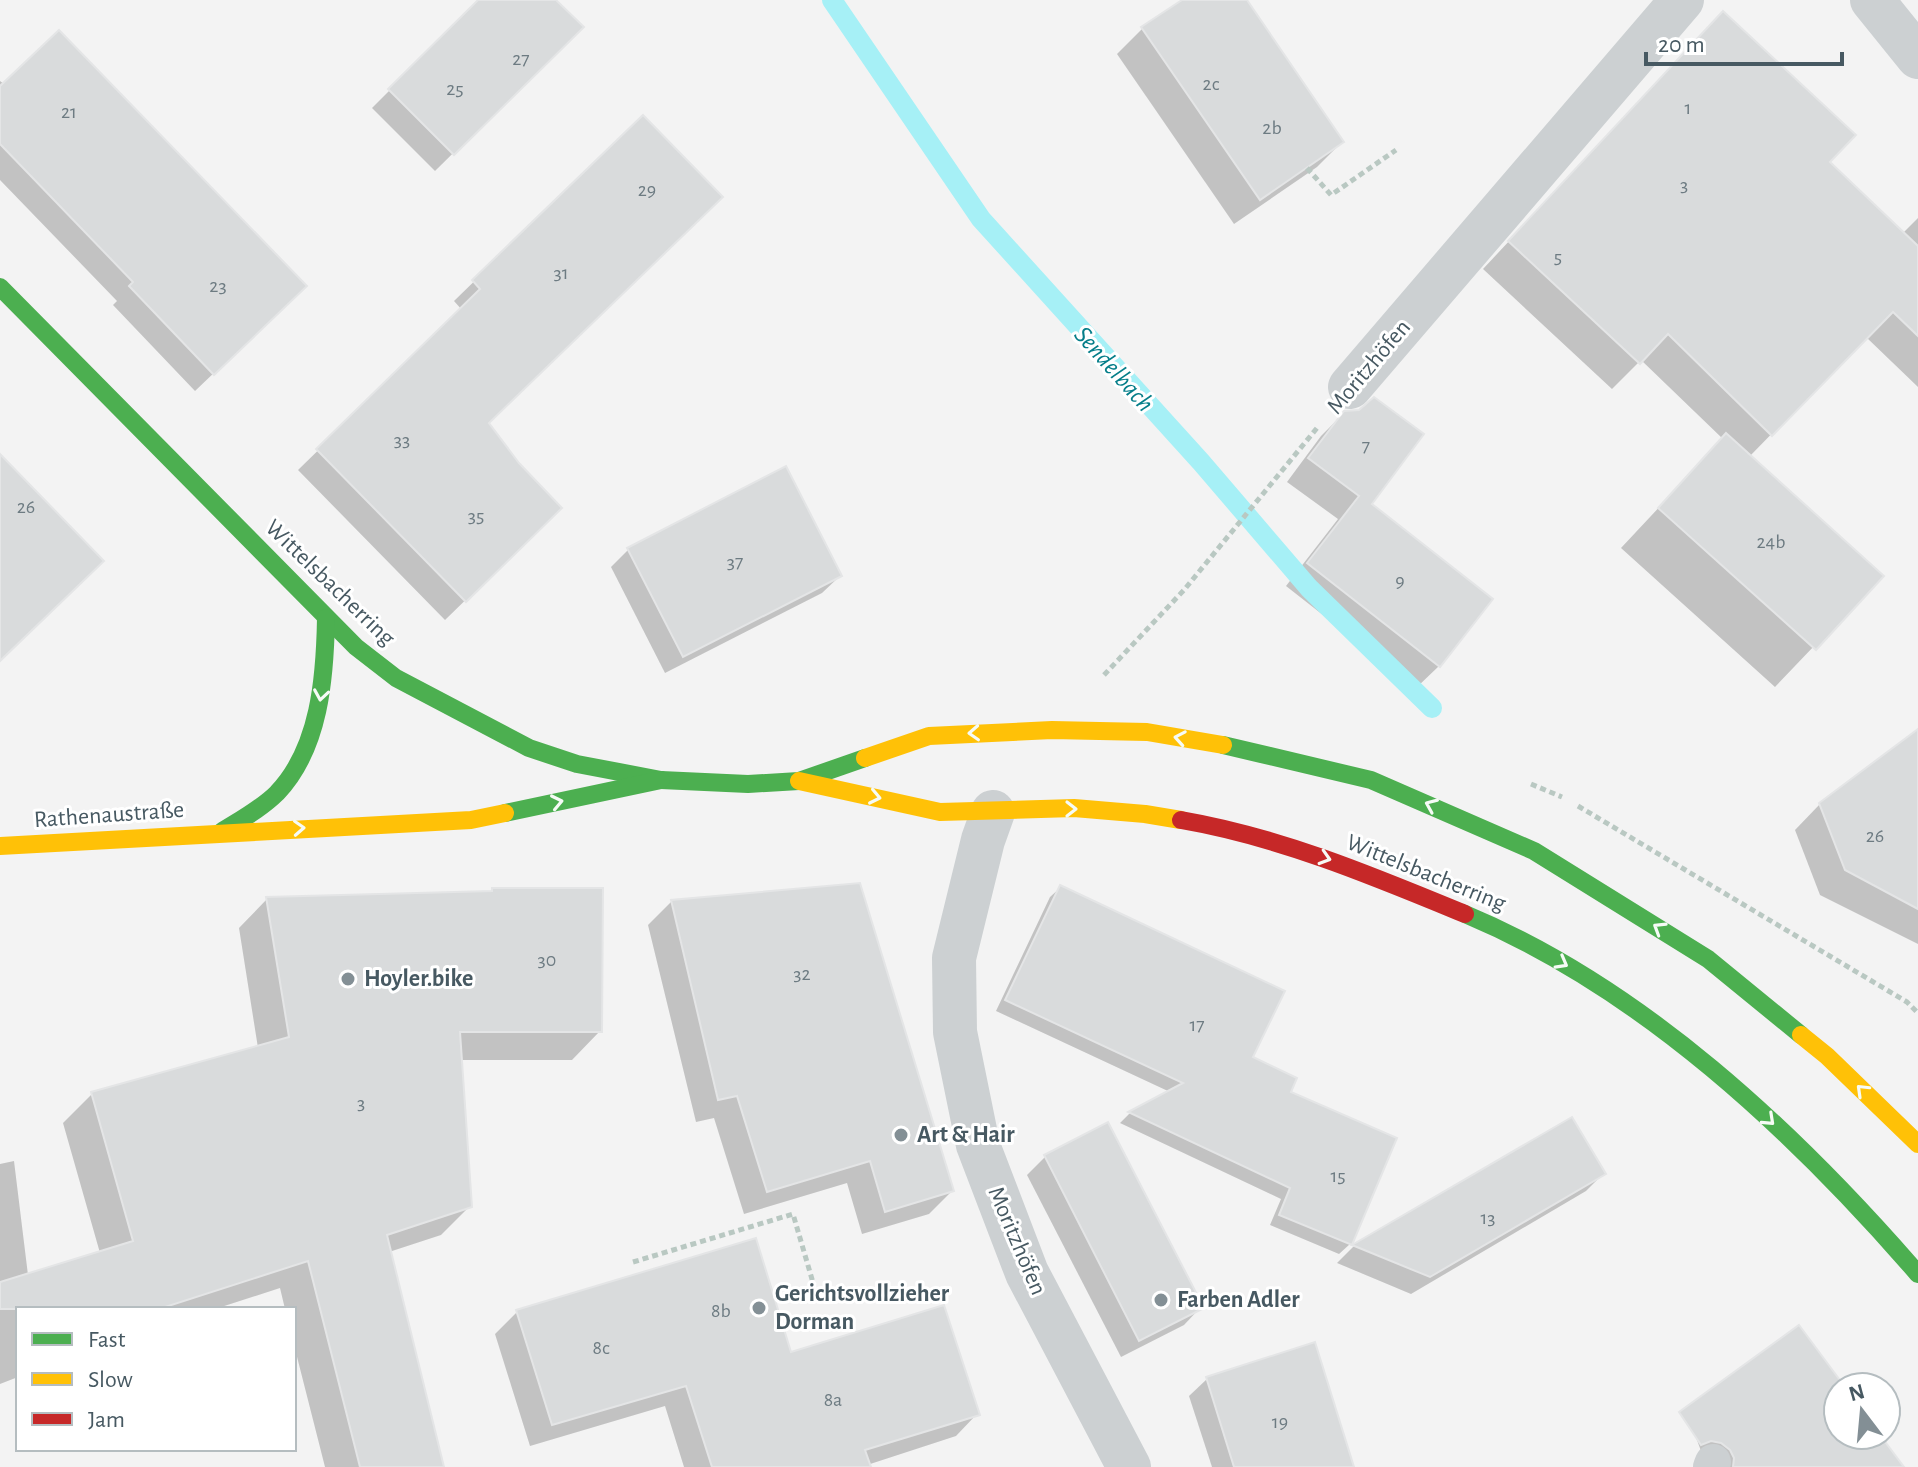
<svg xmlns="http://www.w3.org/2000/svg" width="1918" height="1467" font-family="'Alegreya Sans',sans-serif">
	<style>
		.shadow { fill: #0003 }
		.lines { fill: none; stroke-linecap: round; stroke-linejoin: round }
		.stream { stroke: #a6f0f6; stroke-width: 20 }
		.building { fill: #d9dbdc; stroke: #e4e5e6; stroke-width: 2 }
		.path { stroke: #b9c8c2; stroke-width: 5; stroke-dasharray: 6 4; stroke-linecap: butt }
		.lane { stroke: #ccd0d2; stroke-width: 36 }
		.street { stroke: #ccd0d2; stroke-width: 44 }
		.fast { stroke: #4caf50; stroke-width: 18 }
		.slow { stroke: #ffc107; stroke-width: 18 }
		.jam { stroke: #c62828; stroke-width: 18 }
		.oneway { stroke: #f6fbf6 }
		.poi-dot { fill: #838f95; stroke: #fff; stroke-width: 3 }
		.labels { text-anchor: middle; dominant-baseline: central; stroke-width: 6; stroke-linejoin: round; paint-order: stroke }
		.number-label { font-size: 20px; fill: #6d7b82 }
		.street-label { font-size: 24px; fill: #475962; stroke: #fff }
		.poi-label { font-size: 24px; font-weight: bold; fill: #475962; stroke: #fff; text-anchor: start }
		.water-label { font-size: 26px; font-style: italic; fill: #057e89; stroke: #fff }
	</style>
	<rect width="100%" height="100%" fill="#f3f3f3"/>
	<g class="shadow">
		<path d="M 480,0 L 553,0 L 581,27 L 435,171 L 372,108 Z"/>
		<path d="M 1185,0 L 1244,0 L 1342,142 L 1317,167 L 1234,224 L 1117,54 L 1142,29 Z"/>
		<path d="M 1697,40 L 1902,234 L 1918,218 L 1918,387 L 1866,337 L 1749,457 L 1881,576 L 1775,687 L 1621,548 L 1723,439 L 1641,360 L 1612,389 L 1483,269 Z"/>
		<path d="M 0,81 L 286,304 L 195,391 L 113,305 L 117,301 L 0,180 Z"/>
		<path d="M 643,117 L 487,423 L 517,464 L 560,508 L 445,620 L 298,470 L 462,310 L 454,301 Z"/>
		<path d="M 1344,413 L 1369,504 L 1439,666 L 1416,688 L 1286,586 L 1338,519 L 1287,482 L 1321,436 Z"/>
		<path d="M 628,550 L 840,576 L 822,593 L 665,673 L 611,567 Z"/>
		<path d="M 1918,753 L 1918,944 L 1820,895 L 1795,830 L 1820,804 Z"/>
		<path d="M 859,885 L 952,1191 L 929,1214 L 862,1234 L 847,1183 L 744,1214 L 714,1118 L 696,1122 L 648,925 L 671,902 Z"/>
		<path d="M 1061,887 L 1288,1093 L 1350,1244 L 1339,1254 L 1270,1225 L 1281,1199 L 1120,1123 L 1129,1114 L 1170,1092 L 996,1011 L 1050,897 Z"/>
		<path d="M 493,890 L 600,1031 L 572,1060 L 460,1060 L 469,1207 L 441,1235 L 389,1252 L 442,1467 L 325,1467 L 294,1345 L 294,1309 L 285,1309 L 280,1288 L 215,1309 L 18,1309 L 18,1377 L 0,1384 L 0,1164 L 14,1161 L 28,1275 L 100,1253 L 63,1123 L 92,1094 L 258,1048 L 239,928 L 267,899 L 490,893 Z"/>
		<path d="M 1571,1120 L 1603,1174 L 1586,1191 L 1411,1294 L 1337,1263 L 1353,1247 Z"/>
		<path d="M 1045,1157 L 1201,1307 L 1184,1325 L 1121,1357 L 1027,1175 Z"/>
		<path d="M 517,1312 L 789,1355 L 977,1414 L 956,1436 L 861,1467 L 684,1467 L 665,1406 L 530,1446 L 495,1334 Z"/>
		<path d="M 1798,1328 L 1842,1387 L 1838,1387 L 1838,1435 L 1878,1435 L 1901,1467 L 1707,1467 L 1688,1416 Z"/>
		<path d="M 1207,1379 L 1352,1467 L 1212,1467 L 1189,1396 Z"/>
	</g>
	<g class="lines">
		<path class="stream" d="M 832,0 L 981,219 L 1201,462 L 1309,588 L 1432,708"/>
	</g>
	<g class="building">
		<path d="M 478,0 L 556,0 L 584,27 L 454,155 L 388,89 Z"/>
		<path d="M 1182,0 L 1247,0 L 1344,142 L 1260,200 L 1141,27 Z"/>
		<path d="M 1723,11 L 1856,135 L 1830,162 L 1918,246 L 1918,336 L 1893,312 L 1772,436 L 1668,334 L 1640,364 L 1508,241 Z"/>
		<path d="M 59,30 L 307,286 L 214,375 L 129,286 L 133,282 L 0,144 L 0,86 Z"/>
		<path d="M 643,115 L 723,197 L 489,423 L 519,463 L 562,508 L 466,602 L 316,449 L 480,289 L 472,280 Z"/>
		<path d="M 1374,397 L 1424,434 L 1372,504 L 1493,599 L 1440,667 L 1307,563 L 1359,496 L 1308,458 L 1344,411 L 1359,410 Z"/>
		<path d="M 1726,433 L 1884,576 L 1816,650 L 1658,508 Z"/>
		<path d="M 0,454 L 104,561 L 0,661 Z"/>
		<path d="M 786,466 L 842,576 L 683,657 L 627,548 Z"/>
		<path d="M 1918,729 L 1918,909 L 1845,870 L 1819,803 Z"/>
		<path d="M 860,883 L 954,1191 L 885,1212 L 870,1161 L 767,1192 L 737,1096 L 718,1100 L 671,900 Z"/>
		<path d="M 1060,885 L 1285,991 L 1253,1057 L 1297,1078 L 1291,1092 L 1397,1138 L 1352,1245 L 1279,1215 L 1290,1188 L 1128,1112 L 1183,1083 L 1005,1000 Z"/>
		<path d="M 492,888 L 603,888 L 602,1032 L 460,1032 L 472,1207 L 387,1235 L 444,1467 L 360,1467 L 308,1261 L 159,1309 L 0,1309 L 0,1282 L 133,1241 L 91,1092 L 289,1037 L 266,897 L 492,891 Z"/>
		<path d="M 1572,1117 L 1606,1174 L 1430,1277 L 1352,1245 Z"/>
		<path d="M 1108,1122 L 1204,1308 L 1139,1341 L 1044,1155 Z"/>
		<path d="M 756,1238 L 791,1352 L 944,1305 L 980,1415 L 865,1450 L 871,1467 L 712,1467 L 686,1386 L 552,1425 L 516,1310 Z"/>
		<path d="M 1799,1325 L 1845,1387 L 1838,1387 L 1838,1435 L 1880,1435 L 1904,1467 L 1733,1467 L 1734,1458 L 1730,1450 L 1721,1443 L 1711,1441 L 1701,1445 L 1679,1412 Z"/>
		<path d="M 1315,1342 L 1354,1467 L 1234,1467 L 1206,1377 Z"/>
	</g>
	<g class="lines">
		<g class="path">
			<path d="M 1307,168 L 1331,195 L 1396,150"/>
			<path d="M 1104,675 L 1184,590 L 1317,428"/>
			<path d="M 1531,784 L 1562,797"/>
			<path d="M 1578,806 L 1907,1002 L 1918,1013"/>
			<path d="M 633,1262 L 793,1214 L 814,1286"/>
		</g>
		<path class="lane" d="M 1711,1467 L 1713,1462"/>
		<g class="street">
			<path d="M 1872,0 L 1918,57"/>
			<path d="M 1350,387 L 1682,0"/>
			<path d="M 993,812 L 983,840 L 954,958 L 955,1032 L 978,1145 L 1027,1273 L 1129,1467"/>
		</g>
		<g class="fast">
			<path d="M 0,287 L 356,647 L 396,678 L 529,748 L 577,764 L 661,780 L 748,784 L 799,781 L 865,758"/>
			<path d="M 1223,745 L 1371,780 L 1534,851 L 1708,959 L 1801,1035"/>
			<path d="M 505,813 L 661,780"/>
			<path d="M 221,832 C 240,820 261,809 277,793 C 320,748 325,677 326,618"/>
			<path d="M 1465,914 C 1642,988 1794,1131 1918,1274"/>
		</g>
		<g class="slow">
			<path d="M 865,758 L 929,736 L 1052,730 L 1147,732 L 1223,745"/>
			<path d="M 799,781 L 940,812 L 1074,808 L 1145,814 L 1181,820"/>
			<path d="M 0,846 L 471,820 L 505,813"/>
			<path d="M 1801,1035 L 1827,1056 L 1918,1144"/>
		</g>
		<path class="jam" d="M 1181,820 C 1280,837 1373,876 1465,914"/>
	</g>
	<defs><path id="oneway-chevron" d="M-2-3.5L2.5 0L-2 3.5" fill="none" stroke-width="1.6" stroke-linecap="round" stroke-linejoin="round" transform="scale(2)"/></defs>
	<g class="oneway">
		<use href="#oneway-chevron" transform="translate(321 695) rotate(99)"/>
		<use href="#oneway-chevron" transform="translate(974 733) rotate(177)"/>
		<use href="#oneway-chevron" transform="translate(1180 738) rotate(-170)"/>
		<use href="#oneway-chevron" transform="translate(875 797) rotate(12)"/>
		<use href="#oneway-chevron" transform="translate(557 802) rotate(-12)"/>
		<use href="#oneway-chevron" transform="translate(1431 805) rotate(-157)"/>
		<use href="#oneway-chevron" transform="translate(1071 809)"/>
		<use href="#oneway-chevron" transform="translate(299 828) rotate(-3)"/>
		<use href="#oneway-chevron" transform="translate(1325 858) rotate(17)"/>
		<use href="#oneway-chevron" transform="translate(1659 928) rotate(-148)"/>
		<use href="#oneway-chevron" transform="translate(1562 963) rotate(29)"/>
		<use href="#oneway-chevron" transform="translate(1862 1090) rotate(-136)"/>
		<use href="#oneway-chevron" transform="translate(1769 1120) rotate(43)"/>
	</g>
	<g class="poi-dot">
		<circle cx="348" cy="979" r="8"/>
		<circle cx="901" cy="1135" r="8"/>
		<circle cx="1161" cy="1300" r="8"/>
		<circle cx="759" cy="1308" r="8"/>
	</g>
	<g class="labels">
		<g class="number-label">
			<text x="521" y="59">27</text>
			<text x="1211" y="84">2c</text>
			<text x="455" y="89">25</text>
			<text x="1688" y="108">1</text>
			<text x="69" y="112">21</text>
			<text x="1272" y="128">2b</text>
			<text x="1684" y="185">3</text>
			<text x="647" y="190">29</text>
			<text x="1558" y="257">5</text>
			<text x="561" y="273">31</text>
			<text x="218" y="286">23</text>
			<text x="402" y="440">33</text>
			<text x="1366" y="446">7</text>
			<text x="26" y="507">26</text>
			<text x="476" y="516">35</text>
			<text x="1771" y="542">24b</text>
			<text x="735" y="562">37</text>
			<text x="1400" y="581">9</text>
			<text x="1875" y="836">26</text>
			<text x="547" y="960">30</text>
			<text x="802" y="974">32</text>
			<text x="1197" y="1025">17</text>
			<text x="361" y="1103">3</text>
			<text x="1338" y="1176">15</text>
			<text x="1488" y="1218">13</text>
			<text x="721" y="1311">8b</text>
			<text x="601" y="1348">8c</text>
			<text x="833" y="1400">8a</text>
			<text x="1280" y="1422">19</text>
		</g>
		<g class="street-label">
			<text transform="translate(1369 367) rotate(-50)">Moritzhöfen</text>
			<text transform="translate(330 583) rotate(44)">Wittelsbacherring</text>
			<text transform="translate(109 815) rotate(-4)">Rathenaustraße</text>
			<text transform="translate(1426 873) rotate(22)">Wittelsbacherring</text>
			<text transform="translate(1017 1241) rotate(67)">Moritzhöfen</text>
		</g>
		<g class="poi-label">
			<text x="364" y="979">Hoyler.bike</text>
			<text x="917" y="1135">Art &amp; Hair</text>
			<text x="775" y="1294">Gerichtsvollzieher<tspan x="775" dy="28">Dorman</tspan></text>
			<text x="1177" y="1300">Farben Adler</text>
		</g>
		<g class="water-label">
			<text transform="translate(1114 369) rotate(48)">Sendelbach</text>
		</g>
	</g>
	<rect x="16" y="1307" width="280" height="144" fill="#ffffff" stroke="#b5bdc0" stroke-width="2"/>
	<rect x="32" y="1333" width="40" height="12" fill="#4caf50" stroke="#b5bdc0" stroke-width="2"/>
	<text x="88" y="1347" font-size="24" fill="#475962">Fast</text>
	<rect x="32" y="1373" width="40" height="12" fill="#ffc107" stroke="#b5bdc0" stroke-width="2"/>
	<text x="88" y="1387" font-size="24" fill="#475962">Slow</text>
	<rect x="32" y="1413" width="40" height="12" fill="#c62828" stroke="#b5bdc0" stroke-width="2"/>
	<text x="88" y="1427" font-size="24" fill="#475962">Jam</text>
	<g transform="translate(1862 1411) rotate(344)"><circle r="38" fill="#ffffff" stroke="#b5bdc0" stroke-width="2"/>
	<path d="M0-6L14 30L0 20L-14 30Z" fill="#838f95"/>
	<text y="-12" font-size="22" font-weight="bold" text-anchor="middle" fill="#475962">N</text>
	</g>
	<path d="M1646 52v12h196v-12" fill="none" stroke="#475962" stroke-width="4"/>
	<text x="1658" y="52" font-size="24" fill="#475962" stroke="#ffffff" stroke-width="6" paint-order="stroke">20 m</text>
</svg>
